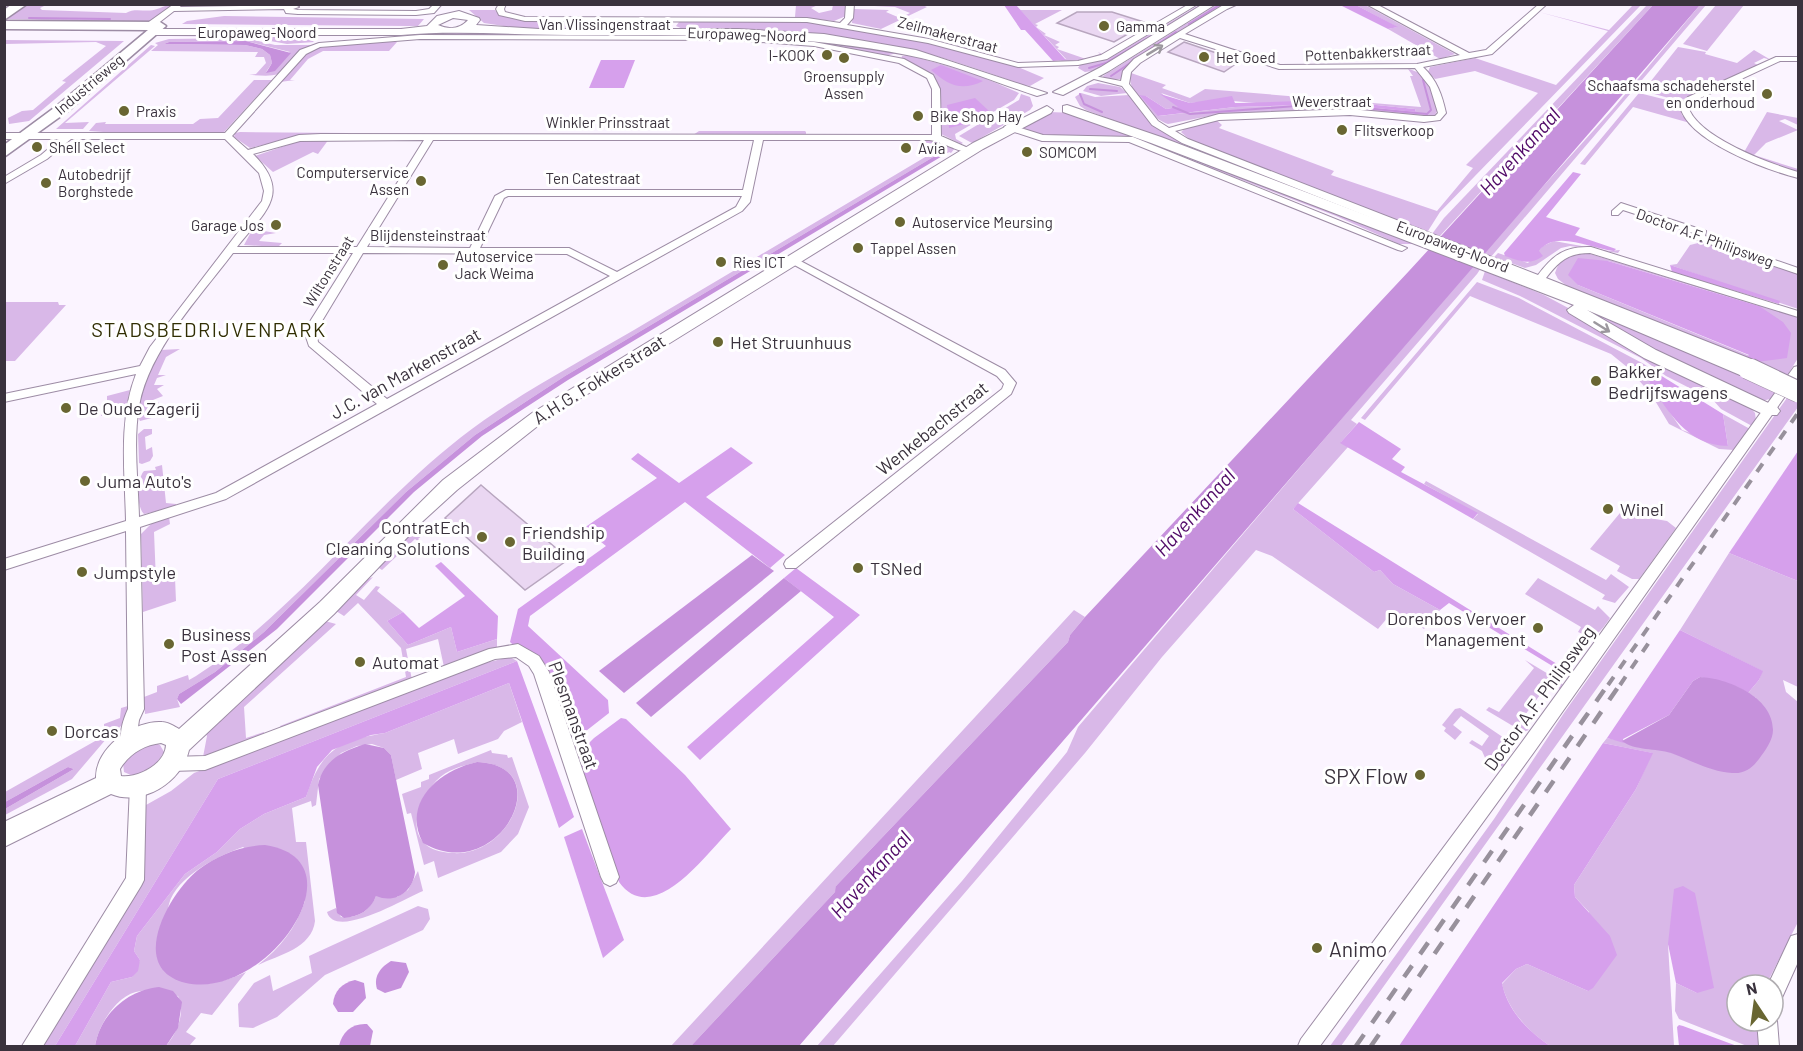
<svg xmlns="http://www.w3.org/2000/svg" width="1803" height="1051" font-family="Barlow,sans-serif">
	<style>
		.green { fill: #d9b8e8; fill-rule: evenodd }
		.forest { fill: #d6a0ec }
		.water { fill: #c691dc }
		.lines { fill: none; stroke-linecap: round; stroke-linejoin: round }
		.stream { stroke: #c691dc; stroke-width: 2 }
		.building { fill: #ead7f2; stroke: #b8a6bf; stroke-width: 1.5 }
		.street-casing { stroke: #9d8ca5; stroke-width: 2 }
		.secondary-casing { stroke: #9d8ca5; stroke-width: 2 }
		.primary-casing { stroke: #9d8ca5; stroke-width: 3 }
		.street { fill: #fff; fill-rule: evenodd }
		.secondary { fill: #fff; fill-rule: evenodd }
		.primary { fill: #fff; fill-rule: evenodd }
		.rail-far1 { stroke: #98919c; stroke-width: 4; stroke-dasharray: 10 10; stroke-linecap: butt }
		.rail { stroke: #98919c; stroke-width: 4.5; stroke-dasharray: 14 14; stroke-linecap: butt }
		.street-bridge-casing { stroke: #9d8ca5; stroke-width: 12; stroke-linecap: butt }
		.secondary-bridge-casing { stroke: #9d8ca5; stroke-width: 16; stroke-linecap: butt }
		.street-bridge { stroke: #fff; stroke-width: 10 }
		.secondary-bridge { stroke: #fff; stroke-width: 15 }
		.oneway { stroke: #9c989e }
		.poi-dot { fill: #696632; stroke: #fff; stroke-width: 2 }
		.labels { text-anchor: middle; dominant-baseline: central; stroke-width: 6; stroke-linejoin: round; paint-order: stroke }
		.far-street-label { font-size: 15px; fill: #3a323d; stroke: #fff }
		.far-poi-label { font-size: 15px; fill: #3a323d; stroke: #fff; text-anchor: start }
		.poi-label { font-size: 18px; fill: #3a323d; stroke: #fff; text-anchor: start }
		.street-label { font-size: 18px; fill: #3a323d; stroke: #fff }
		.water-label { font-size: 20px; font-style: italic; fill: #500967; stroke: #fff }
		.neighbourhood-label { font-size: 20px; letter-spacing: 1.5px; fill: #312f03; stroke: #fff }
		.near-poi-label { font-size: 21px; fill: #3a323d; stroke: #fff; text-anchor: end }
	</style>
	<rect width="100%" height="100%" fill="#fbf4ff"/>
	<g class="green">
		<path d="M 920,4 L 927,7 L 881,29 L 852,23 L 853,9 L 889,10 L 886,12 L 900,18 L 910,13 L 895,7 L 853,5 Z"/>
		<path d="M 25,5 L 46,5 L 40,8 L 42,10 L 126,13 C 135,7 147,13 157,9 C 164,7 165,5 172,5 L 152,20 L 143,23 L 8,19 Z"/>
		<path d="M 796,5 L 818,5 L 811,8 L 819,13 L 832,10 L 833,5 L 847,5 L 846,16 L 834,21 L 795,17 Z"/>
		<path d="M 1199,5 L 1207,5 L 1099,70 L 1085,72 L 1078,68 L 1080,65 L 1113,56 Z"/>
		<path d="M 1216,5 L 1226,5 L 1132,61 L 1124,70 L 1121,79 L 1104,79 L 1103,76 Z"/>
		<path d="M 1356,5 L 1365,5 L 1455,54 L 1440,59 L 1388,29 L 1397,27 Z"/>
		<path d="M 1633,5 L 1641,5 L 1440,212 L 1428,231 L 1415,229 L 1190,140 L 1181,132 L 1187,127 L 1215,119 L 1222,125 L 1219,128 L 1334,171 L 1331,175 L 1437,211 L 1473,168 L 1466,165 L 1538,93 L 1475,71 L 1435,79 L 1428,72 L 1430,67 L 1475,58 L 1556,85 L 1608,31 L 1539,12 L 1609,30 Z"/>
		<path d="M 1647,5 L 1653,5 L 1439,237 L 1432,234 L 1444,218 Z"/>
		<path d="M 1700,5 L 1706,5 L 1490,258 L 1482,254 L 1612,110 Z"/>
		<path d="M 1716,5 L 1744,5 L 1707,51 L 1683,44 Z"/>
		<path d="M 469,10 L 495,10 L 499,15 L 518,20 L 669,22 L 665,28 L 657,30 L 524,29 L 484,23 Z"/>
		<path d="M 1020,10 L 1062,10 L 1035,24 L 1038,25 L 1036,27 L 1046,34 L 1044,35 L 1060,42 L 1055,45 L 1059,47 L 1057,49 L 1086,59 L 1100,54 L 1098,52 L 1104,55 L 1083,60 L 1054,62 L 1066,59 Z"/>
		<path d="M 224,16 L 424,19 L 418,26 L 409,26 L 182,24 L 187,21 Z"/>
		<path d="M 679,22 L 811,22 L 922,41 L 1018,67 L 1044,78 L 1030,86 L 1023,85 C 986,72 948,58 909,49 C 835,33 760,30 685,30 L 676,26 Z"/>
		<path d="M 470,30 L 793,36 L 897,53 L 885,56 L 817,43 L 745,37 L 429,36 L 426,31 L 450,33 Z"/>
		<path d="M 172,33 L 306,35 L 314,42 L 287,44 L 248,37 L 169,36 Z"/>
		<path d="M 246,38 L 275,45 L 312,45 C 295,53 290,68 278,74 C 270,77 257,75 249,75 L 256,74 L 266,63 L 264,57 L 255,57 L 258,52 L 151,51 L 158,45 L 155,43 L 169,39 ZM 246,41 L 290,52 L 266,72 L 272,63 L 270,55 L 262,49 L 245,45 L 164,44 L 169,42 Z"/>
		<path d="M 4,40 L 124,41 L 29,121 L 9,124 L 8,118 L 22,111 L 33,110 L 66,82 L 62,81 L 106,46 L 96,42 L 5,44 Z"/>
		<path d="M 392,40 L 397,42 L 389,51 L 323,51 L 308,59 L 290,80 L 295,80 L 280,82 L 304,55 L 317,48 Z"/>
		<path d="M 151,45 L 155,46 L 65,123 L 89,122 L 83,129 L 56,129 Z"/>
		<path d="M 1678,47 L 1706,52 L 1705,54 L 1737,63 L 1754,50 L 1771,60 L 1764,58 L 1754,63 L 1758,65 L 1680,101 L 1643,91 Z"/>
		<path d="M 908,55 L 973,73 L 1019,93 L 1014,100 L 955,134 L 956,139 L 963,143 L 961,144 L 941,134 C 941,91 947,75 901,60 L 902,56 Z"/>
		<path d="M 1408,69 C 1431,74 1433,91 1437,111 L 1435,115 L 1425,117 L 1353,110 L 1220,114 L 1168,124 C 1152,120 1125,89 1131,73 L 1166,85 L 1162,88 L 1190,98 L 1205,89 L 1421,107 L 1410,76 L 1413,76 ZM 1161,93 L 1190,103 L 1221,100 L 1268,104 L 1328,100 L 1415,109 L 1416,112 L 1335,104 L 1235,107 L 1159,116 L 1140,96 L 1146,96 L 1166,109 L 1179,107 Z"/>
		<path d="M 254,80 L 272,80 L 224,132 L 132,134 L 89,131 L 96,123 L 106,122 L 105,124 L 193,124 L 200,119 L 218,118 Z"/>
		<path d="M 1098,83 L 1120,87 L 1127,93 L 1101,96 L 1083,91 L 1087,86 Z"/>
		<path d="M 1081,93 L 1095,97 L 1129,95 L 1150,122 L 1183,144 L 1388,224 L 1086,110 L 1080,106 L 1075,97 Z"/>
		<path d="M 1639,93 L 1679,103 L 1682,115 L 1690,123 L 1633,107 L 1585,165 L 1580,164 Z"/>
		<path d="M 1021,94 L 1030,97 L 1033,106 L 1030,110 L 972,143 L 959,136 L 1019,100 Z"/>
		<path d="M 1049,112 L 1075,113 L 1416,244 L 1399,244 L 1336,216 L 1132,138 L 1040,136 L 1025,129 L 1025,127 Z"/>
		<path d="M 1767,112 L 1798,118 L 1798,125 L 1785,119 L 1779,121 L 1798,130 L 1766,143 L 1754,155 L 1798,169 L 1798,173 L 1743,154 Z"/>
		<path d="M 699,131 L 805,131 L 806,132 L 806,135 L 693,135 Z"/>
		<path d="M 240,132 L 348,133 L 303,136 L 250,148 L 234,137 L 235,133 Z"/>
		<path d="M 329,139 L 318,154 L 313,152 L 273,172 L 255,156 L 299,141 Z"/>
		<path d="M 927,139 L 939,140 L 955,148 L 951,153 L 945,150 L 565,376 L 475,435 L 406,492 L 264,632 L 215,672 L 179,694 L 177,699 L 180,707 L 145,714 L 144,697 L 157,692 L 157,686 L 188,675 L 189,680 L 196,676 C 296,611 367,511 460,438 C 514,396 576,364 634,330 C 733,271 833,212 932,153 L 923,149 L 922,144 L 927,143 L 922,142 Z"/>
		<path d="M 264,231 L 276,233 L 264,235 L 259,241 L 282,243 L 278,247 L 244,245 L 251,232 Z"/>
		<path d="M 1554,241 L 1609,251 L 1620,250 L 1618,253 L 1570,246 L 1561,248 L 1536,265 L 1525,268 L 1494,257 L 1498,253 L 1528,263 L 1543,246 Z"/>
		<path d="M 1706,241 L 1798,273 L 1798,309 L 1670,265 L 1677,264 L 1690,245 Z"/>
		<path d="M 1587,253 L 1795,316 L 1798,319 L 1798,358 L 1787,376 L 1757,362 L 1759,306 L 1608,261 L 1578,285 L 1750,356 L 1746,358 L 1567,286 L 1558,279 L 1555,273 C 1561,255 1570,254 1587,253 Z"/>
		<path d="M 1473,265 L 1481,268 L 1477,274 L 1351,420 L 1357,424 L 1341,442 L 1348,447 L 1293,509 L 1374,572 L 1380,570 L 1393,584 L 1440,610 L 1424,629 L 1394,610 L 1378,629 L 1272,556 L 1256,550 L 1162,657 L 1085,753 L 833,1046 L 817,1046 L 962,881 L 1067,752 L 1078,727 Z"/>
		<path d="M 1485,271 L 1544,295 L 1747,404 L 1755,413 L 1756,421 L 1752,426 L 1721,409 L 1713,400 L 1666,376 L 1641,358 L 1520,296 L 1482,280 Z"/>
		<path d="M 1477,282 L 1519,298 L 1644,364 L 1652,370 L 1637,363 L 1650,377 L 1649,382 L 1682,430 L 1728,446 L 1723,414 L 1750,429 L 1734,450 L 1719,449 L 1669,424 L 1651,394 L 1627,367 L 1611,354 L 1470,296 L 1365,420 L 1361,418 Z"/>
		<path d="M 1561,299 L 1562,299 L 1777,391 L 1770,399 L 1762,401 L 1617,333 Z"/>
		<path d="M 5,302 L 58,302 L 59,305 L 66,305 L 15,361 L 5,361 Z"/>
		<path d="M 180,349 L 166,357 L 158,375 L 166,375 L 157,378 L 154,385 L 164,385 L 157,389 L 163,396 L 148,402 L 151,406 L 158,402 L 167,414 L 140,421 C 131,406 152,365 160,350 Z"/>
		<path d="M 130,390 L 125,413 L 122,411 L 101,416 L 103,407 L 107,406 L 107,396 Z"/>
		<path d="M 1789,395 L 1798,400 L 1798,407 L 1341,1046 L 1330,1046 L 1494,819 L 1564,713 Z"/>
		<path d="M 144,429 L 152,429 L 152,434 L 145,437 L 146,450 L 152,447 L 153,456 L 150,461 L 142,464 L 139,463 L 138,434 Z"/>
		<path d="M 162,465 L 166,503 L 176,504 L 176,507 L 144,514 C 136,507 137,478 144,471 L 156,470 L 155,467 Z"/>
		<path d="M 1426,481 L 1606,580 L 1611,574 L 1629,587 L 1615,603 L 1602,599 L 1605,595 L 1473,519 L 1478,514 L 1424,484 Z"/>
		<path d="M 1620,513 L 1667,521 L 1676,528 L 1639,579 L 1632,579 L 1617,571 L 1620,566 L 1590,549 Z"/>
		<path d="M 169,517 L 170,524 L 154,532 L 156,581 L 175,578 L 176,601 L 143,612 L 141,534 L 152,523 Z"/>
		<path d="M 415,527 L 425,533 L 418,539 L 442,561 L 415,539 L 382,570 L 379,568 Z"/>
		<path d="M 1729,553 L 1798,581 L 1798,687 L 1783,680 L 1786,692 L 1798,702 L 1798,922 L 1766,985 L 1737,985 L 1737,1021 L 1758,1021 L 1761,1046 L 1747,1046 L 1679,1019 L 1675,1011 L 1676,983 L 1697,993 L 1668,944 L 1674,1046 L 1550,1046 C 1528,1031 1508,1010 1502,984 L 1516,969 L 1527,964 L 1588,991 L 1589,912 L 1575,897 L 1574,885 L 1636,789 L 1652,753 L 1603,743 L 1607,738 L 1667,751 L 1711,767 L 1756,698 L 1748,693 L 1759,680 L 1762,671 L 1680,630 Z"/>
		<path d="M 373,577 L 356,595 L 364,600 L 376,586 L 380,587 L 377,591 L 403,612 L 387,621 L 408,645 L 451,627 L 457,652 L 497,639 L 497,647 L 444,667 L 438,639 L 406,649 L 412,680 L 281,728 L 280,726 L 406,677 L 401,648 L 358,603 L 344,616 L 336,611 L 368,579 Z"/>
		<path d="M 1538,578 L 1595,610 L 1598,606 L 1610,618 C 1600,632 1596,641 1578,632 L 1581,627 L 1525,594 Z"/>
		<path d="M 1074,610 L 1085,617 L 1070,635 L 1068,642 L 836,886 L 836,891 L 691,1046 L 671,1046 Z"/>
		<path d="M 325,621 L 336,624 L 244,707 L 246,738 L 264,732 L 264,734 L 208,758 L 203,757 L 207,736 L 203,729 Z"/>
		<path d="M 510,657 L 517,661 L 218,779 L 55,1046 L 41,1046 L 134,894 L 146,805 L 171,791 L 194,773 L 485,663 Z"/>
		<path d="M 1525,660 L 1560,681 L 1563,685 L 1560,689 L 1549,683 L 1519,723 L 1529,730 L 1523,732 L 1486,710 L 1489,707 L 1499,712 L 1534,668 Z"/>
		<path d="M 509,683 L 522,722 L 504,731 L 498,739 L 458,754 L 454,739 L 418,753 L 422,769 L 396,780 L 391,755 L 384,748 L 372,744 L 357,746 L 341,753 L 319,779 L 316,805 L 312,807 L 311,801 L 292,808 L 296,842 L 306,842 L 315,921 C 312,948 279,955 258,965 C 280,948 296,928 305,901 L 243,847 C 219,855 176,877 169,904 C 164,923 164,945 161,965 C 184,993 217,985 246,972 L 212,1015 L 201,1013 L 186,1032 L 196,1038 L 189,1046 L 166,1046 C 177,1033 186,1012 178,996 C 167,994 152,989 141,991 C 117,993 98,1026 95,1046 L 75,1046 L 111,982 L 132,977 L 140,960 L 134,951 L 137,936 L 185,874 L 217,852 L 240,829 L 264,814 L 306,797 C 321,751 337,741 385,733 Z"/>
		<path d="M 128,706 L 128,720 L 107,738 L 72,779 L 5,815 L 5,809 L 74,769 L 68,767 L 5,802 L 5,792 L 104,736 L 104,724 L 120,718 L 121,708 Z"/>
		<path d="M 1460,708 L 1507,740 L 1513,752 L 1503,745 L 1494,757 L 1505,765 L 1503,767 L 1486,760 L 1482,751 L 1469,743 L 1472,740 L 1482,746 L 1489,736 L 1461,716 L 1453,725 L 1462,732 L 1455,740 L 1444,731 L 1446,728 L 1442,725 L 1455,709 Z"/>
		<path d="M 155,743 L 160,745 L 164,752 L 153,769 L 133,776 L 124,772 L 123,763 L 130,752 Z"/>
		<path d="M 491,750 L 492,753 L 507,755 L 508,758 L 512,757 L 529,807 L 518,834 L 501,852 L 438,878 L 434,861 L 424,865 L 411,813 L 407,814 L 402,794 L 421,787 L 421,782 L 429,779 L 429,775 ZM 477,762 C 552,765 511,857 453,853 C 404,851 411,809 436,781 C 447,769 463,766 477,762 Z"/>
		<path d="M 418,871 L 423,891 C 404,899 335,940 327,912 L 336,908 L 341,917 C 357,919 370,911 376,896 L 397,897 L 402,894 L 408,890 Z"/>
		<path d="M 418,906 L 428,909 L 430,919 L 423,930 L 325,975 L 277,1017 L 253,1028 L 239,1027 L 238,1004 L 254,983 L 270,975 L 273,991 L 312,973 L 309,956 Z"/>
	</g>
	<g class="forest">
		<path d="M 1004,5 L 1016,5 L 1066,60 L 1053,61 L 1025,30 L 1021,30 Z"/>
		<path d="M 1340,5 L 1356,5 L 1398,27 L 1388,29 Z"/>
		<path d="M 601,60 L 635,60 L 624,88 L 589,88 Z"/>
		<path d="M 941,65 L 983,81 C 961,92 948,85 931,70 Z"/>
		<path d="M 1160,94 L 1190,103 L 1232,96 L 1235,103 L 1240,103 L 1328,100 L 1415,109 L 1416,112 L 1335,104 L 1235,107 L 1158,116 L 1139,95 L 1146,96 L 1166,109 L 1178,107 Z"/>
		<path d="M 975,98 L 989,111 L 969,123 L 949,128 L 947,105 Z"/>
		<path d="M 1573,172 L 1581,174 L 1546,217 L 1580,228 L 1575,235 L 1616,249 L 1614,251 C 1592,249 1555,229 1539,251 L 1543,256 C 1529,266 1520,261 1505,256 L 1504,253 Z"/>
		<path d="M 1578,258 L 1608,261 L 1759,306 L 1783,322 L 1791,333 L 1787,358 L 1756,362 L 1746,358 L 1749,355 L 1578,285 L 1568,275 Z"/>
		<path d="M 1670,265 L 1780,301 L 1779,304 L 1672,272 Z"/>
		<path d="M 1637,363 L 1652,370 L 1723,414 L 1728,446 C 1687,445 1669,413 1649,382 L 1649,376 L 1634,366 Z"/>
		<path d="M 1359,422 L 1401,449 L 1392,459 L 1405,467 L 1401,472 L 1478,513 L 1473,519 L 1340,443 Z"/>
		<path d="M 731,447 L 753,463 L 706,497 L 785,555 L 770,568 L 685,502 L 530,616 L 528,626 L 608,700 L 609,713 L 586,731 L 575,736 C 560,716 561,688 547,667 C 534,647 520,652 510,642 L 518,609 L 606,546 L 584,528 L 657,478 L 631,459 L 638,453 L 679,483 Z"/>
		<path d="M 1798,451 L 1798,581 L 1729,553 Z"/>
		<path d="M 1298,503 L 1557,664 L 1554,667 L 1449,603 L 1440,610 L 1393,584 L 1380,570 L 1374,572 L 1293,509 Z"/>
		<path d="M 441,562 L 498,616 L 497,639 L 457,652 L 451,627 L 408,645 L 387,621 L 403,612 L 419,628 L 465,596 L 435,566 Z"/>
		<path d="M 796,568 L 860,615 L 700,760 L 687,747 L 834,617 L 784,578 Z"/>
		<path d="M 1680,630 L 1763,671 L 1759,680 L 1748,693 L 1738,687 L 1700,677 L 1693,681 L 1669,715 L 1623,739 L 1624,743 L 1607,738 Z"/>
		<path d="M 517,661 L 574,817 L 559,828 L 509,683 L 385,733 L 371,735 L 332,750 L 317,767 L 306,797 L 264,814 L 240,829 L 217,852 L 185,874 L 137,936 L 134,951 L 140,960 L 138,971 L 132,977 L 111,982 L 75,1046 L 55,1046 L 218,779 Z"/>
		<path d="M 621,718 L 626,719 L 685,775 L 731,829 C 706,854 653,929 619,882 L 577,755 L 594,738 Z"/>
		<path d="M 1603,743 L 1653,753 L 1636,789 L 1574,885 L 1575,897 L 1610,936 L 1617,955 L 1593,988 L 1588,991 L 1527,964 L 1516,969 L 1502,983 C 1507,1010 1528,1031 1550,1046 L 1399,1046 Z"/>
		<path d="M 582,829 L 624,940 L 603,958 L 564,837 Z"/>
		<path d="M 1683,886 L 1695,893 L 1714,988 L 1697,993 L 1676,983 L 1668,944 L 1674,889 Z"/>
		<path d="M 1679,1025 L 1683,1026 L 1737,1046 L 1679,1046 L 1677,1027 Z"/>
	</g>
	<g class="water">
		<path d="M 1653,5 L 1700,5 L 799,1046 L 691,1046 L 835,892 L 836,886 L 1068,642 L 1070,635 L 1085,617 L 1409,271 Z"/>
		<path d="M 246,41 L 291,53 L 275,71 L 266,73 L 272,63 L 270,55 L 262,49 L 245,45 L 164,44 L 169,42 Z"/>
		<path d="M 945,150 L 949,152 L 568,380 L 482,436 L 414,492 L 277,629 L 185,701 L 181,704 L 177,699 L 179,694 L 215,672 L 264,632 L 406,492 L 475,435 L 565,376 Z"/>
		<path d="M 752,555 L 774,571 L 624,693 L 599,671 Z"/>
		<path d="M 784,578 L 801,591 L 651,717 L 636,703 Z"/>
		<path d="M 1700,677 C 1726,678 1773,696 1773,730 C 1773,740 1765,751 1759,759 C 1752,768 1745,774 1732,773 C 1712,772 1690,760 1671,753 C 1656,748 1635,751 1622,741 L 1669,715 L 1693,681 Z"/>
		<path d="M 365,744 L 384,748 L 391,755 L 415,872 C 413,892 395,904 376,896 C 371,910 359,917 344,918 L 337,913 L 318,785 C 323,761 342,751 365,744 Z"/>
		<path d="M 477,762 C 562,765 498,887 423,843 C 401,802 440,770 477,762 Z"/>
		<path d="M 68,767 L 74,769 L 5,809 L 5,802 Z"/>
		<path d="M 265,845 C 365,860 266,1001 186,983 C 126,969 169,893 198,870 C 218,855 240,846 265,845 Z"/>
		<path d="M 391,961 L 406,963 L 409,972 L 401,988 L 385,993 L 377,989 C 373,976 381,967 391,961 Z"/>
		<path d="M 355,980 L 364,983 L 366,998 L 353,1012 L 338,1012 L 333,1004 C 334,991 342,983 355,980 Z"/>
		<path d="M 159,987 L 173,991 L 182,1002 L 178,1028 L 166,1046 L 95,1046 C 100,1015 127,990 159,987 Z"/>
		<path d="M 367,1024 L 373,1031 L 370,1046 L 339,1046 C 342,1032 352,1023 367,1024 Z"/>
	</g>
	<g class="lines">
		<g class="stream">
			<path d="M 29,18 L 110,19"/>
			<path d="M 1189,24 L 1221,4"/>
			<path d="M 1089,68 L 1106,63 L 1165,28"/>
			<path d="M 1111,76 L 1176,32"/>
			<path d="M 1090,89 L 1117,91"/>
			<path d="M 1080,94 L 1084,104 L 1102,112"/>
			<path d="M 1173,107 L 1190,114 L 1322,104 L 1427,114 L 1431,110 L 1423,80"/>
		</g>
	</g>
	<g class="building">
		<path d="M 1077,12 L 1112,12 L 1147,23 L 1114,42 L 1057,23 Z"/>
		<path d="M 1184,42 L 1240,61 L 1224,72 L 1168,52 Z"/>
		<path d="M 481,485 L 495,497 L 569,559 L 525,590 L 445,518 Z"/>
	</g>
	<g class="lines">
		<defs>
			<g id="street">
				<path d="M 174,4 L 182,4 L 180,7 L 295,5 L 299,7 L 293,9 L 298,10 L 416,11 L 429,9 L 434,4 L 442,4 L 434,13 L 416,15 L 298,14 L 286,13 L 284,9 L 174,11 L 152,28 L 146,28 L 146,24 Z"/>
				<path d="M 499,4 L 506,4 L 504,9 L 505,12 L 525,17 L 807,18 L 840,23 L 845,18 L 846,4 L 854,4 L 853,18 L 847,25 L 929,39 L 1018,63 L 1078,61 L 1101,55 L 1189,4 L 1198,4 L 1107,59 L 1078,65 L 1018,67 L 928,43 L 807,22 L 525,21 L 499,15 L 496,9 Z"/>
				<path d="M 1225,4 L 1238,4 L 1227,9 L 1185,34 L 1280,65 L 1417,64 L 1460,55 L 1366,4 L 1376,4 L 1469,53 L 1486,50 L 1539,4 L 1547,4 L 1492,54 L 1423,67 C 1437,80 1442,95 1446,113 L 1440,120 L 1424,122 L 1350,115 L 1219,120 L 1175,131 L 1188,139 L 1538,275 C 1553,255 1565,246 1591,247 L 1798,311 L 1798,317 L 1590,253 C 1568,253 1559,261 1546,278 L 1756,361 L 1758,364 L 1756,367 L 1748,367 L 1182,143 L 1152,125 L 1122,86 L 1090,78 L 1094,76 L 1121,81 L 1123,71 L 1134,59 ZM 1180,38 L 1279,69 L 1415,68 L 1430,87 L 1438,113 L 1435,116 L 1424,116 L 1350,109 L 1219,114 L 1169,128 L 1158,121 L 1129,84 L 1131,72 L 1140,63 Z"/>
				<path d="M 420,35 L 734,36 L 814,42 L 904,59 L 933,75 L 940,89 L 941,136 L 975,151 C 966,157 942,141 929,140 L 763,140 L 750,202 L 742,211 L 226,499 L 140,527 L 144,709 L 139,720 L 135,747 L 129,749 L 123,747 C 118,735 123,720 128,709 L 126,531 L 4,570 L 4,559 L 126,521 C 125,473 118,420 136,374 L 4,402 L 4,394 L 140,366 L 150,347 L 262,201 L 264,191 L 259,173 L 225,139 L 71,139 L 47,159 L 4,184 L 4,177 L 41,155 L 60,139 L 4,139 L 4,133 L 225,133 L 300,50 L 319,43 ZM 420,39 L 734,40 L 814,46 L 899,63 L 927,78 L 932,89 L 932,135 L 321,134 L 299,135 L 248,150 L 232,136 L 306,54 L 320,47 ZM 424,140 L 357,247 L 237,247 C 264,212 293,194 253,154 L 300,141 ZM 433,140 L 754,140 L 743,190 L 506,190 L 495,196 L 470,248 L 367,247 ZM 508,196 L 742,196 L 736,207 L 617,272 L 569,248 L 480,248 L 504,198 ZM 233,253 L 353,253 L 304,331 L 309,346 L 377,404 L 216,493 L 139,517 C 138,481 133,441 139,406 C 149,350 199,298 233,253 ZM 363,253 L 567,254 L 610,276 L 387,399 L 318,342 L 316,331 Z"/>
				<path d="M 1776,57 L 1798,57 L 1798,61 L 1780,61 L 1694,101 L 1688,106 C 1696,137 1771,164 1798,172 L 1798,178 C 1767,170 1687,141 1680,106 L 1688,97 Z"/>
				<path d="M 1008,124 L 1043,135 L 1133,137 L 1407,248 L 1402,251 L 1398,250 L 1129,142 L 1042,141 L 1005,129 L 1004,127 Z"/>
				<path d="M 1621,203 L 1706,231 L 1705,236 L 1798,268 L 1798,274 L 1695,239 L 1696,234 L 1623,210 L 1618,215 L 1612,215 L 1612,211 Z"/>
				<path d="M 793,257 L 1005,370 L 1016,383 L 1011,394 L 796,568 L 786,568 L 784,564 L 786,560 L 1002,389 L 1004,384 L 997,376 L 789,262 L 789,258 Z"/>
				<path d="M 1798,366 L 1798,378 L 1534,752 L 1320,1046 L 1298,1046 L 1301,1039 L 1522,742 L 1794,367 Z"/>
				<path d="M 518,644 L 539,656 L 549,672 L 619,877 L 616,883 L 610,886 L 604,883 L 601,877 L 534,674 L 529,666 L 516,657 L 495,659 L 205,770 L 171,771 L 165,769 L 163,764 L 165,759 L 171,757 L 205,756 L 489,649 Z"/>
				<path d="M 138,778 L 144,781 L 146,786 L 144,880 L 141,886 L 43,1046 L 22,1046 L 126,878 L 130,786 L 132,781 Z"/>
				<path d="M 1798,934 L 1798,962 L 1780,1002 L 1773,1005 L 1773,985 L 1768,985 L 1791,936 Z"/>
				<path d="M 1773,1014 L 1777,1021 L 1779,1046 L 1759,1046 L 1757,1021 L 1773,1021 Z"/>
			</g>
			<g id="secondary">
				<path d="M 1203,4 L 1216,4 L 1109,71 L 1063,95 L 1053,92 L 1101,67 Z"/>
				<path d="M 459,11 L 479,18 L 480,20 L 476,25 L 539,29 L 738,29 L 824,34 L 916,50 L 1047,93 L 1037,96 C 994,82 951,63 907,55 C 794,33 683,35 568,35 C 511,35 457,30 401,35 L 152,35 L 146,32 L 152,29 L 401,29 L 427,26 L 437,16 ZM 453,18 L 468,20 C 460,29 449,30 438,25 Z"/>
				<path d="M 1067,105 L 1161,137 L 1604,306 L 1752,367 L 1754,371 L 1752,375 L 1740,375 L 1587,310 L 1656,350 L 1777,407 L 1780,411 L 1777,415 L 1765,415 L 1644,358 L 1569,313 L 1567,310 L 1574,305 L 1151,143 L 1063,112 L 1063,106 Z"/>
				<path d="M 1047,106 L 1053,110 L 1051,113 L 983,149 L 544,421 L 457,490 L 423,521 L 334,614 L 189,750 C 182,782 142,807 111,794 L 4,847 L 4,822 L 96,778 C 95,748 134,720 162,722 C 168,722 174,726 179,729 L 320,602 L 443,480 L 532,413 L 973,143 ZM 161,743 L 166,745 C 165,764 139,778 121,776 L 120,769 C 129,754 144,745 161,743 Z"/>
			</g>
			<g id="primary">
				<path d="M 12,4 L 27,4 L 4,20 L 4,10 Z"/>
				<path d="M 4,21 L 160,22 L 166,26 L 68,111 L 4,157 L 4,145 L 58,105 L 148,30 L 4,29 Z"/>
			</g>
		</defs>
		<use href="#street" class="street-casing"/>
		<use href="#secondary" class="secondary-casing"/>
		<use href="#primary" class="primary-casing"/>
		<use href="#street" class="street"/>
		<use href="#secondary" class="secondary"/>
		<use href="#primary" class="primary"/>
		<g class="rail-far1">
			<path d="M 1608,685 L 1798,413"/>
			<path d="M 1620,685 L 1650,641"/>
		</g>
		<g class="rail">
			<path d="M 1356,1046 L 1609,683"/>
			<path d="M 1371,1046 L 1621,683"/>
		</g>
		<defs>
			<path id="street-bridge" d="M 1752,364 L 1798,386"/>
			<path id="secondary-bridge" d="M 1746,371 L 1798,395"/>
		</defs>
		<use href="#street-bridge" class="street-bridge-casing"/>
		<use href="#secondary-bridge" class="secondary-bridge-casing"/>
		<use href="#street-bridge" class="street-bridge"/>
		<use href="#secondary-bridge" class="secondary-bridge"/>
	</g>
	<defs><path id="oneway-shaft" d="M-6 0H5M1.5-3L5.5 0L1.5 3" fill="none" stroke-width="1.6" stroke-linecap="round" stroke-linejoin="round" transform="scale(1.5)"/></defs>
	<g class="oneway">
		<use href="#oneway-shaft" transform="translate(1155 50) rotate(-31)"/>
		<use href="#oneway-shaft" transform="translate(1602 327) rotate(32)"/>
	</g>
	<g class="poi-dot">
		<circle cx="1104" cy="26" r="6"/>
		<circle cx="827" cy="55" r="6"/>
		<circle cx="1204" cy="57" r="6"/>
		<circle cx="844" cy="58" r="6"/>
		<circle cx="1767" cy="94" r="6"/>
		<circle cx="124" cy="111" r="6"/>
		<circle cx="918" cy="116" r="6"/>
		<circle cx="1342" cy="130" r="6"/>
		<circle cx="37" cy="147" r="6"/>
		<circle cx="906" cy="148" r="6"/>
		<circle cx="1027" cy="152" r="6"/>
		<circle cx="421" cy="181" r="6"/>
		<circle cx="46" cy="183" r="6"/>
		<circle cx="900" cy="222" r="6"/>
		<circle cx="276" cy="225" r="6"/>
		<circle cx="858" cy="248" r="6"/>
		<circle cx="721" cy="262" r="6"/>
		<circle cx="443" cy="265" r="6"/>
		<circle cx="718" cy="342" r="6"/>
		<circle cx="1596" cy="381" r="6"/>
		<circle cx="66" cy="408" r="6"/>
		<circle cx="85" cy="481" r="6"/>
		<circle cx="1608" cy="509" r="6"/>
		<circle cx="482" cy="537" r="6"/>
		<circle cx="510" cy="542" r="6"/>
		<circle cx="858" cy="568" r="6"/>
		<circle cx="82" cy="572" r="6"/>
		<circle cx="1538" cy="628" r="6"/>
		<circle cx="169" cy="644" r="6"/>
		<circle cx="360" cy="662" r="6"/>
		<circle cx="52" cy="731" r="6"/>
		<circle cx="1420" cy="775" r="6"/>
		<circle cx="1317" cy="948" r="6"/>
	</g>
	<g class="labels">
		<g class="far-street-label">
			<text x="605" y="24">Van Vlissingenstraat</text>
			<text x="257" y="32">Europaweg-Noord</text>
			<text transform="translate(747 34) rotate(2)">Europaweg-Noord</text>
			<text transform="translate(948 34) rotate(15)">Zeilmakerstraat</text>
			<text transform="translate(1368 52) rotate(-3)">Pottenbakkerstraat</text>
			<text transform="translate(89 84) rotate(-40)">Industrieweg</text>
			<text x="1332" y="101">Weverstraat</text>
			<text x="608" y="122">Winkler Prinsstraat</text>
			<text x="593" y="178">Ten Catestraat</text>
			<text x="428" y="235">Blijdensteinstraat</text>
			<text transform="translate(1705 237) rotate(20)">Doctor A.F. Philipsweg</text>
			<text transform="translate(1453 246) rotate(21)">Europaweg-Noord</text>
			<text transform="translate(328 271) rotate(-58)">Wiltonstraat</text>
		</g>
		<g class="far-poi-label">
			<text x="1116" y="26">Gamma</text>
			<text x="815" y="55" text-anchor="end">I-KOOK</text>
			<text x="1216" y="57">Het Goed</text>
			<text x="844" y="76" text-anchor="middle">Groensupply<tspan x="844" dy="17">Assen</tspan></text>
			<text x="1755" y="85" text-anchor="end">Schaafsma schadeherstel<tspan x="1755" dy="17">en onderhoud</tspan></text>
			<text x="136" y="111">Praxis</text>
			<text x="930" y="116">Bike Shop Hay</text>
			<text x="1354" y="130">Flitsverkoop</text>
			<text x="49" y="147">Shell Select</text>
			<text x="918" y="148">Avia</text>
			<text x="1039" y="152">SOMCOM</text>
			<text x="409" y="172" text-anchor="end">Computerservice<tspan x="409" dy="17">Assen</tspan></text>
			<text x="58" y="174">Autobedrijf<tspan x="58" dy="17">Borghstede</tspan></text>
			<text x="912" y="222">Autoservice Meursing</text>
			<text x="264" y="225" text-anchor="end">Garage Jos</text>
			<text x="870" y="248">Tappel Assen</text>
			<text x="455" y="256">Autoservice<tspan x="455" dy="17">Jack Weima</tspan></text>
			<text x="733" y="262">Ries ICT</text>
		</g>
		<g class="poi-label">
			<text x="730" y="342">Het Struunhuus</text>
			<text x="1608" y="371">Bakker<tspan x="1608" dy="21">Bedrijfswagens</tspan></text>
			<text x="78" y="408">De Oude Zagerij</text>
			<text x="97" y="481">Juma Auto's</text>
			<text x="1620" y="509">Winel</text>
			<text x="470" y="527" text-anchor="end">ContratEch<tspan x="470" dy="21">Cleaning Solutions</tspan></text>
			<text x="522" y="532">Friendship<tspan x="522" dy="21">Building</tspan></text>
			<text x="870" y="568">TSNed</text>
			<text x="94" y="572">Jumpstyle</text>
			<text x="1526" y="618" text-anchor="end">Dorenbos Vervoer<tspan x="1526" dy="21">Management</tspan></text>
			<text x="181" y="634">Business<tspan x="181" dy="21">Post Assen</tspan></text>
			<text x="372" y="662">Automat</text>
			<text x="64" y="731">Dorcas</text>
		</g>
		<g class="street-label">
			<text transform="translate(405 373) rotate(-29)">J.C. van Markenstraat</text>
			<text transform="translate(599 379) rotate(-32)">A.H.G. Fokkerstraat</text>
			<text transform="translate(932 428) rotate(-39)">Wenkebachstraat</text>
			<text transform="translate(1539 698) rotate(-54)">Doctor A.F. Philipsweg</text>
			<text transform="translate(574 715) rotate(70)">Plesmanstraat</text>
		</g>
		<g class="water-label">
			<text transform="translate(1519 151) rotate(-48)">Havenkanaal</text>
			<text transform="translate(1194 512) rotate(-48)">Havenkanaal</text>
			<text transform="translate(870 874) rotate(-48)">Havenkanaal</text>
		</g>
		<g class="neighbourhood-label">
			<text x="209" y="329">STADSBEDRIJVENPARK</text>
		</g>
		<g class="near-poi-label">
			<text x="1408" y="775">SPX Flow</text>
			<text x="1329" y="948" text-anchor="start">Animo</text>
		</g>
	</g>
	<rect width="1803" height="1051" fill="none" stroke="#3a323d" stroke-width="12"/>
	<g transform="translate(1755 1003) rotate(347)"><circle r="28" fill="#ffffff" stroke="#b0adb1" stroke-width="1.5"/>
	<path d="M0-4.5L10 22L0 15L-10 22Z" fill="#696632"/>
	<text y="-9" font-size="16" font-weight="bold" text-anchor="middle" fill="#3a323d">N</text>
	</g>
</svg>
